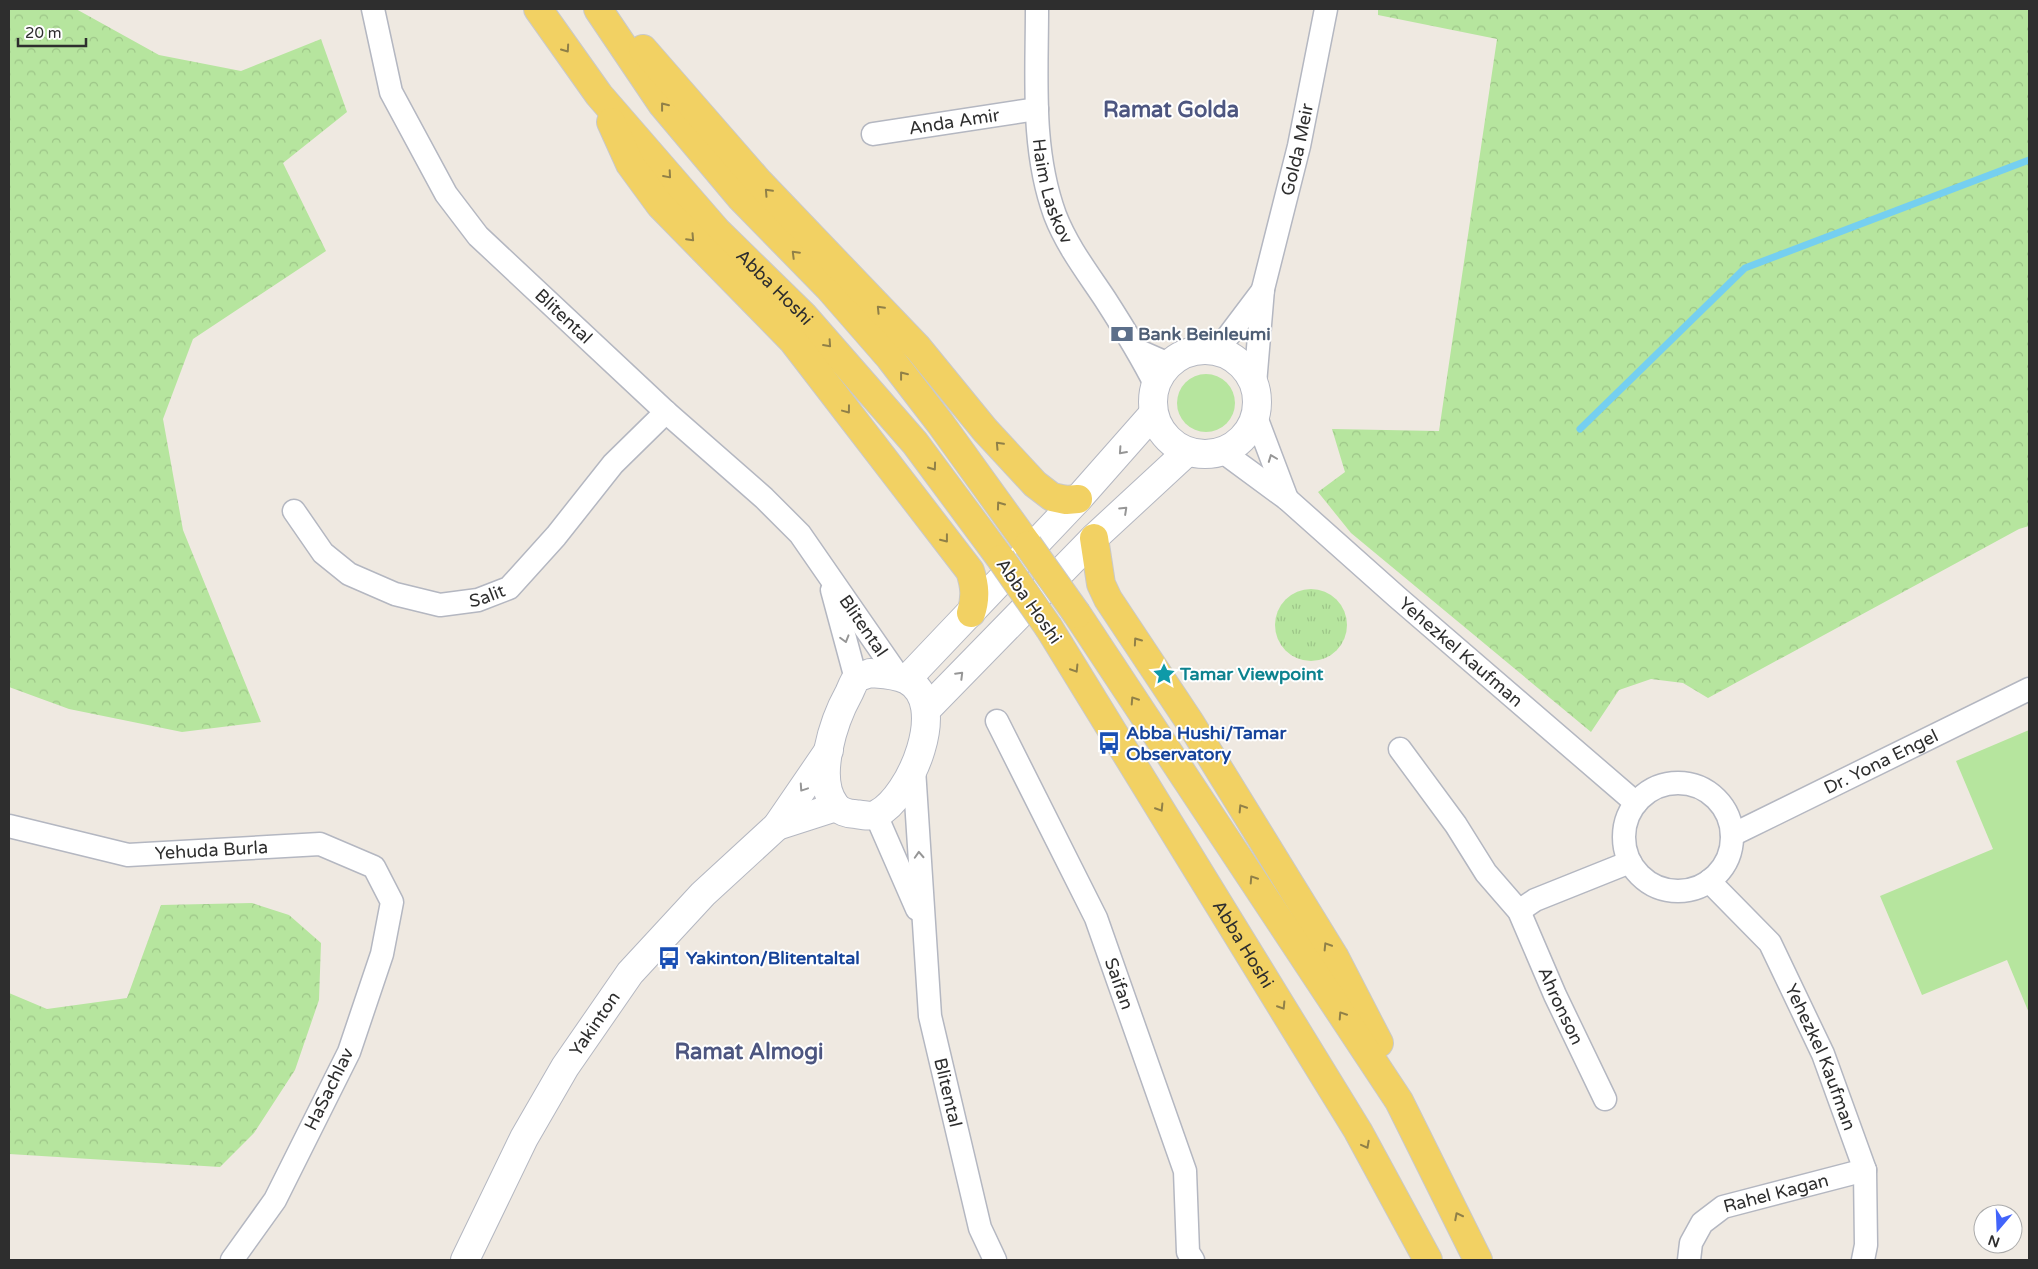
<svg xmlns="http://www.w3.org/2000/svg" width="2038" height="1269" font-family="'Varela Round',sans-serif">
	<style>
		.grass { fill: #b6e59e }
		.forest { fill: url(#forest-crowns) }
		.park { fill: url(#park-tufts) }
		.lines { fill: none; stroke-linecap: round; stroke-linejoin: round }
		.stream { stroke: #75cff0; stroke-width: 7 }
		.minor-casing { stroke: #b4b7c1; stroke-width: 25 }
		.tertiary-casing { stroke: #b4b7c1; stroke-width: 30 }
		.primary-casing { stroke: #c9c9c9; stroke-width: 30 }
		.minor { stroke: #fff; stroke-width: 22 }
		.tertiary { stroke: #fff; stroke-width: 28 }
		.primary { stroke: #f2d163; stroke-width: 28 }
		.primary-bridge-casing { stroke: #c9c9c9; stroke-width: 30; stroke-linecap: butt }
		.primary-bridge { stroke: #f2d163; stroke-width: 28 }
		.oneway { stroke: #908048 }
		.oneway2 { stroke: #969696 }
		.labels { text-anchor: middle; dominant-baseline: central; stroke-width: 4; stroke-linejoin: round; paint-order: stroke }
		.street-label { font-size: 18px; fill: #2e2e2e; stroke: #fff }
		.service-label { font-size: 18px; font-weight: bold; fill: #4e5e75; stroke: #fff; text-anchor: start }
		.culture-label { font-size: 18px; font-weight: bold; fill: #0d838f; stroke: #fff; text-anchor: start }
		.transit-label { font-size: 18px; font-weight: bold; fill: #164399; stroke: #fff; text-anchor: start }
		.district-label { font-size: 22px; font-weight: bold; fill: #4d5680; stroke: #fff }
	</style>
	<defs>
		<pattern id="forest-crowns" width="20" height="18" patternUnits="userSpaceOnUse" patternTransform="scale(1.25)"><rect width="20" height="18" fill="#b6e59e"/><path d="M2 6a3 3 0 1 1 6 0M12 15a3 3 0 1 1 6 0" fill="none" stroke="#9dc588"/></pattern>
		<pattern id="park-tufts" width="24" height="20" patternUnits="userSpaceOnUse" patternTransform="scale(1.25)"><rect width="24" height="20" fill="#b6e59e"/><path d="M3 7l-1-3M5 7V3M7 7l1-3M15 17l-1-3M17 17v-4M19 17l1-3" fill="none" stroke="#9dc588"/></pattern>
	</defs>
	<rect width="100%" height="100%" fill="#efe9e1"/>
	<g class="grass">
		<circle cx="1206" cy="403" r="29"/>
		<path d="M 2029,730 L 2029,1013 L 2007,960 L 1922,995 L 1880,896 L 1993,849 L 1956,761 Z"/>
	</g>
	<g class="forest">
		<path d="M 9,9 L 76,9 L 159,55 L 241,71 L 321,39 L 347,112 L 283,163 L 326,251 L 193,339 L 163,419 L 183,530 L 261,722 L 182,732 L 69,709 L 9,687 Z"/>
		<path d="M 1378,9 L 2029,9 L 2029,526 L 2019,529 L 1708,698 L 1683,683 L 1651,679 L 1619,690 L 1591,732 L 1351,533 L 1318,492 L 1345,472 L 1332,429 L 1439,431 L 1497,39 L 1378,15 Z"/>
		<path d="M 252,903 L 289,915 L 321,943 L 319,1000 L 295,1070 L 254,1133 L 220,1167 L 9,1154 L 9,993 L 47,1009 L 127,998 L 161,905 Z"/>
	</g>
	<circle class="park" cx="1311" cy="625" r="36"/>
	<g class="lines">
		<path class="stream" d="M 1580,429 L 1745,268 L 2029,160"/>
		<defs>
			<g id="minor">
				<path id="s1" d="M 373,9 L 391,92 L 446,194 L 478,236 L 666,412 L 764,498 L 800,534 L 899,677"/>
				<path id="s2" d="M 1037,9 C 1037,78 1031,149 1055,215 C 1067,246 1087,272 1105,299 C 1123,327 1140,354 1155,384"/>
				<path id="s3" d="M 873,134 L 1037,109"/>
				<path d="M 1139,351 L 1171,365"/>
				<path d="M 1217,351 L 1263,290"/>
				<path id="s4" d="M 1255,384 L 1263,289 L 1299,146 L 1326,9"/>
				<path d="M 1256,417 L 1287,499"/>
				<path id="s5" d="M 1223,452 L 1287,499 L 1397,597 L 1636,803"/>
				<path id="s6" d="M 294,511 L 323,553 L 349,574 L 395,594 L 440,605 L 478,600 L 509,588 L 556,536 L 613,464 L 666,412"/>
				<path d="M 832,590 L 856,679"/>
				<path id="s7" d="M 997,721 L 1096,918 L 1185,1171 L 1188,1252 L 1193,1260"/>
				<path id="s8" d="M 1400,749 L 1456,825 L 1486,873 L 1519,911 L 1555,995 L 1605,1099"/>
				<path id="s9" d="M 914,769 L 930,1016 L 980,1228 L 995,1260"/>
				<circle cx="1678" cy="837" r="54"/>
				<path d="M 876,815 L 917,909"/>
				<path id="s10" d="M 9,826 L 128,855 L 320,844 L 374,867 L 392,902 L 382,954 L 349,1052 L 275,1200 L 232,1260"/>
				<path id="s11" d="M 1732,835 L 2029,689"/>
				<path id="s12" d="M 1709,881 L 1770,943 L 1823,1054 L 1865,1170 L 1866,1245 L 1863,1260"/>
				<path d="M 1519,911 L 1535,900 L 1630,862"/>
				<path id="s13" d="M 1689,1260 L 1691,1243 L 1702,1223 L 1723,1207 L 1865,1170"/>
			</g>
			<g id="tertiary">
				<circle cx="1205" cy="402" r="52"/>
				<path d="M 870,673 C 882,674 896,674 907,680 C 950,703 911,797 877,814 C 871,817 862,815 855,814 C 848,814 839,811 835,805 C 814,778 834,720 849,693 C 851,689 853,683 856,679 C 859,676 866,675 870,673 Z"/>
				<path d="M 907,679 L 1078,499 L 1153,414"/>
				<path d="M 926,710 L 1094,538 L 1187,452"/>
				<path d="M 777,826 L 836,807"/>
				<path id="s14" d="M 465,1260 L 524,1138 L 565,1067 L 630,973 L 703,894 L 777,826 L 829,750"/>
			</g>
			<g id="primary">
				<path id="s15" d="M 538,9 L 599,95 L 717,231 L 803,315 L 915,443 L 1001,559"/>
				<path d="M 598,9 L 662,104 L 741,198 L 829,288 L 890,358 L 940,423 L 1028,545"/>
				<path d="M 643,49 L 759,182 L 918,348 L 985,430 L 1035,484 L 1052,497 L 1066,500 L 1078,499"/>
				<path d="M 611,122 L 630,164 L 660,205 L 793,341 L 970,571 C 975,586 976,598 971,613"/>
				<path d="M 1094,538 L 1101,584 L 1108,599 L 1191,724 L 1334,956 L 1379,1043"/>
				<path d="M 1077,614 L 1399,1101 L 1478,1260"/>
				<path id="s16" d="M 1049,628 L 1358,1131 L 1428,1260"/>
			</g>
		</defs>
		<use href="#minor" class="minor-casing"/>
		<use href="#tertiary" class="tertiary-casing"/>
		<use href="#primary" class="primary-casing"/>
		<use href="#minor" class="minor"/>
		<use href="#tertiary" class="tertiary"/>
		<use href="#primary" class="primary"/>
		<defs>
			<g id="primary-bridge">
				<path d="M 1028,545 L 1077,614"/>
				<path d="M 1001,559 L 1049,628"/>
			</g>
		</defs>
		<use href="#primary-bridge" class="primary-bridge-casing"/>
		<use href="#primary-bridge" class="primary-bridge"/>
	</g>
	<defs><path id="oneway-chevron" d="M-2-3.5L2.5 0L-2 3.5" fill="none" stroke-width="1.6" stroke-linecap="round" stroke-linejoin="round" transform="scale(1.25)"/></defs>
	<g class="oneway">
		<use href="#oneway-chevron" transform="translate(566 49) rotate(55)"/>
		<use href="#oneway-chevron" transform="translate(664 106) rotate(-128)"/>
		<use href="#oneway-chevron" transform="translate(668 175) rotate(49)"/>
		<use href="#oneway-chevron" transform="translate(768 192) rotate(-133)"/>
		<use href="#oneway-chevron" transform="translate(691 238) rotate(47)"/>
		<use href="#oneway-chevron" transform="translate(795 254) rotate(-135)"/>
		<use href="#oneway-chevron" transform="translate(880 309) rotate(-134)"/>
		<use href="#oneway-chevron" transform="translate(828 344) rotate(48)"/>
		<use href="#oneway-chevron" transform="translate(903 375) rotate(-128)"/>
		<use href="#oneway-chevron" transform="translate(847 410) rotate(53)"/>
		<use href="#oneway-chevron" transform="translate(999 445) rotate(-133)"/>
		<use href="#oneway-chevron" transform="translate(933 467) rotate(54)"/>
		<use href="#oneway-chevron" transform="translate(1000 505) rotate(-126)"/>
		<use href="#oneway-chevron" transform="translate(945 539) rotate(52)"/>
		<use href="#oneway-chevron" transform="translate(1137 641) rotate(-125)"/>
		<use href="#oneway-chevron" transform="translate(1075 669) rotate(58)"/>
		<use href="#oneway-chevron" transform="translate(1134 700) rotate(-123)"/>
		<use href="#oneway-chevron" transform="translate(1160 808) rotate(58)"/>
		<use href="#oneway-chevron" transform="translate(1242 808) rotate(-122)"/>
		<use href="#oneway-chevron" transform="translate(1253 879) rotate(-123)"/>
		<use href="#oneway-chevron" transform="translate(1327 946) rotate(-122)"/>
		<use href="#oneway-chevron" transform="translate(1282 1006) rotate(58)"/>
		<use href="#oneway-chevron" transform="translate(1342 1015) rotate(-123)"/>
		<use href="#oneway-chevron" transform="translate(1366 1145) rotate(62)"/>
		<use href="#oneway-chevron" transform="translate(1458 1216) rotate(-117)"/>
	</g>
	<g class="oneway2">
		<use href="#oneway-chevron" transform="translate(1122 451) rotate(132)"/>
		<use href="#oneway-chevron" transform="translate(1272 458) rotate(-111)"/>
		<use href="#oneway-chevron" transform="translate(1124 510) rotate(-43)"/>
		<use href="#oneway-chevron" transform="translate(845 639) rotate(74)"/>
		<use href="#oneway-chevron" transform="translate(960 675) rotate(-45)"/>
		<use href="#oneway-chevron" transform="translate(803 788) rotate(124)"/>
		<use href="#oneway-chevron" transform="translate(919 855) rotate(-93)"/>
	</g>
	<defs>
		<symbol id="bank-bare" viewBox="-9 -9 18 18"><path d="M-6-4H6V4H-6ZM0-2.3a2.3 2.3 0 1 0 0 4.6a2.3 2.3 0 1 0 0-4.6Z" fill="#5c6f8a" stroke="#fff" stroke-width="2.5" paint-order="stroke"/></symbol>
		<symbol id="sight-bare" viewBox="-9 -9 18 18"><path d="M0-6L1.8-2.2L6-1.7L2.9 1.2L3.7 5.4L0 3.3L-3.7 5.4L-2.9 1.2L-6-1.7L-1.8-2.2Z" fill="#0f9aa8" stroke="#fff" stroke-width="2.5" paint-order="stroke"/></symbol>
		<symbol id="bus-bare" viewBox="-9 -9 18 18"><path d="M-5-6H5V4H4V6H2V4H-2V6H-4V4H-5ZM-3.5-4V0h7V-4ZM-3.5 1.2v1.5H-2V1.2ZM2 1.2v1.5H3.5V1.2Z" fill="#1a4fb4" stroke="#fff" stroke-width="2.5" paint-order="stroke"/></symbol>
	</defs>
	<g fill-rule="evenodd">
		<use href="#bank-bare" x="1106" y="318" width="32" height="32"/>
		<use href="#sight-bare" x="1148" y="658" width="32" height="32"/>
		<use href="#bus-bare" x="1093" y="727" width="32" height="32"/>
		<use href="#bus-bare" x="653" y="942" width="32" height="32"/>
	</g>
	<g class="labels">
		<g class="street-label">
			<text stroke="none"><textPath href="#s3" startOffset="82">Anda Amir</textPath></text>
			<text stroke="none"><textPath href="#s4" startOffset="239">Golda Meir</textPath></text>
			<text stroke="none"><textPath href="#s2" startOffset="184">Haim Laskov</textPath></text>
			<text stroke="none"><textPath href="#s15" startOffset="366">Abba Hoshi</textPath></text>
			<text stroke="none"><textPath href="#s1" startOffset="371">Blitental</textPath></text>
			<text stroke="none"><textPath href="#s6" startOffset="229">Salit</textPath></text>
			<text transform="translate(1029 601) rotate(55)">Abba Hoshi</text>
			<text stroke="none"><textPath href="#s1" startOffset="804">Blitental</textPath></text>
			<text stroke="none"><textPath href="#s5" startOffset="311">Yehezkel Kaufman</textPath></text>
			<text stroke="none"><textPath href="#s11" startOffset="166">Dr. Yona Engel</textPath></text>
			<text stroke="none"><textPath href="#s10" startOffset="206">Yehuda Burla</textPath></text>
			<text stroke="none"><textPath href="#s16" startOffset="371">Abba Hoshi</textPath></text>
			<text stroke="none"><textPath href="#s7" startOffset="290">Saifan</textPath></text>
			<text stroke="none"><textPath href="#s8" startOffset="305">Ahronson</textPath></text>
			<text stroke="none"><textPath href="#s14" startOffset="270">Yakinton</textPath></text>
			<text stroke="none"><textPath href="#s12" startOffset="212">Yehezkel Kaufman</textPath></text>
			<text transform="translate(329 1089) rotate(-64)">HaSachlav</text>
			<text stroke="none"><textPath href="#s9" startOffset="326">Blitental</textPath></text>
			<text stroke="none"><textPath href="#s13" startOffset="121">Rahel Kagan</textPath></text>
		</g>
		<g class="service-label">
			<text x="1138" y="334">Bank Beinleumi</text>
		</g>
		<g class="culture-label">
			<text x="1180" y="674">Tamar Viewpoint</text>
		</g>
		<g class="transit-label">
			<text x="1126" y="733">Abba Hushi/Tamar<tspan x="1126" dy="21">Observatory</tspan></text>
			<text x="686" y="958">Yakinton/Blitentaltal</text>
		</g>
		<g class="district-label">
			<text x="1171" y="110">Ramat Golda</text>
			<text x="749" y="1052">Ramat Almogi</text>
		</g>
	</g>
	<rect width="2038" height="1269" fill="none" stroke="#2e2e2e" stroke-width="20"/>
	<g transform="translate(1998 1229) rotate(199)"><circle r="24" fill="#ffffff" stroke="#ababab"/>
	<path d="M0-4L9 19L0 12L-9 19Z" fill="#4264fb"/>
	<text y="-8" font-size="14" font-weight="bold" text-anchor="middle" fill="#2e2e2e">N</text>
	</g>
	<path d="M18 38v8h68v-8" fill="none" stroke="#2e2e2e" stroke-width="2.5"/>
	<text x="25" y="38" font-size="15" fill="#2e2e2e" stroke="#ffffff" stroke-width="4" paint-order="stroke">20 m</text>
</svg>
